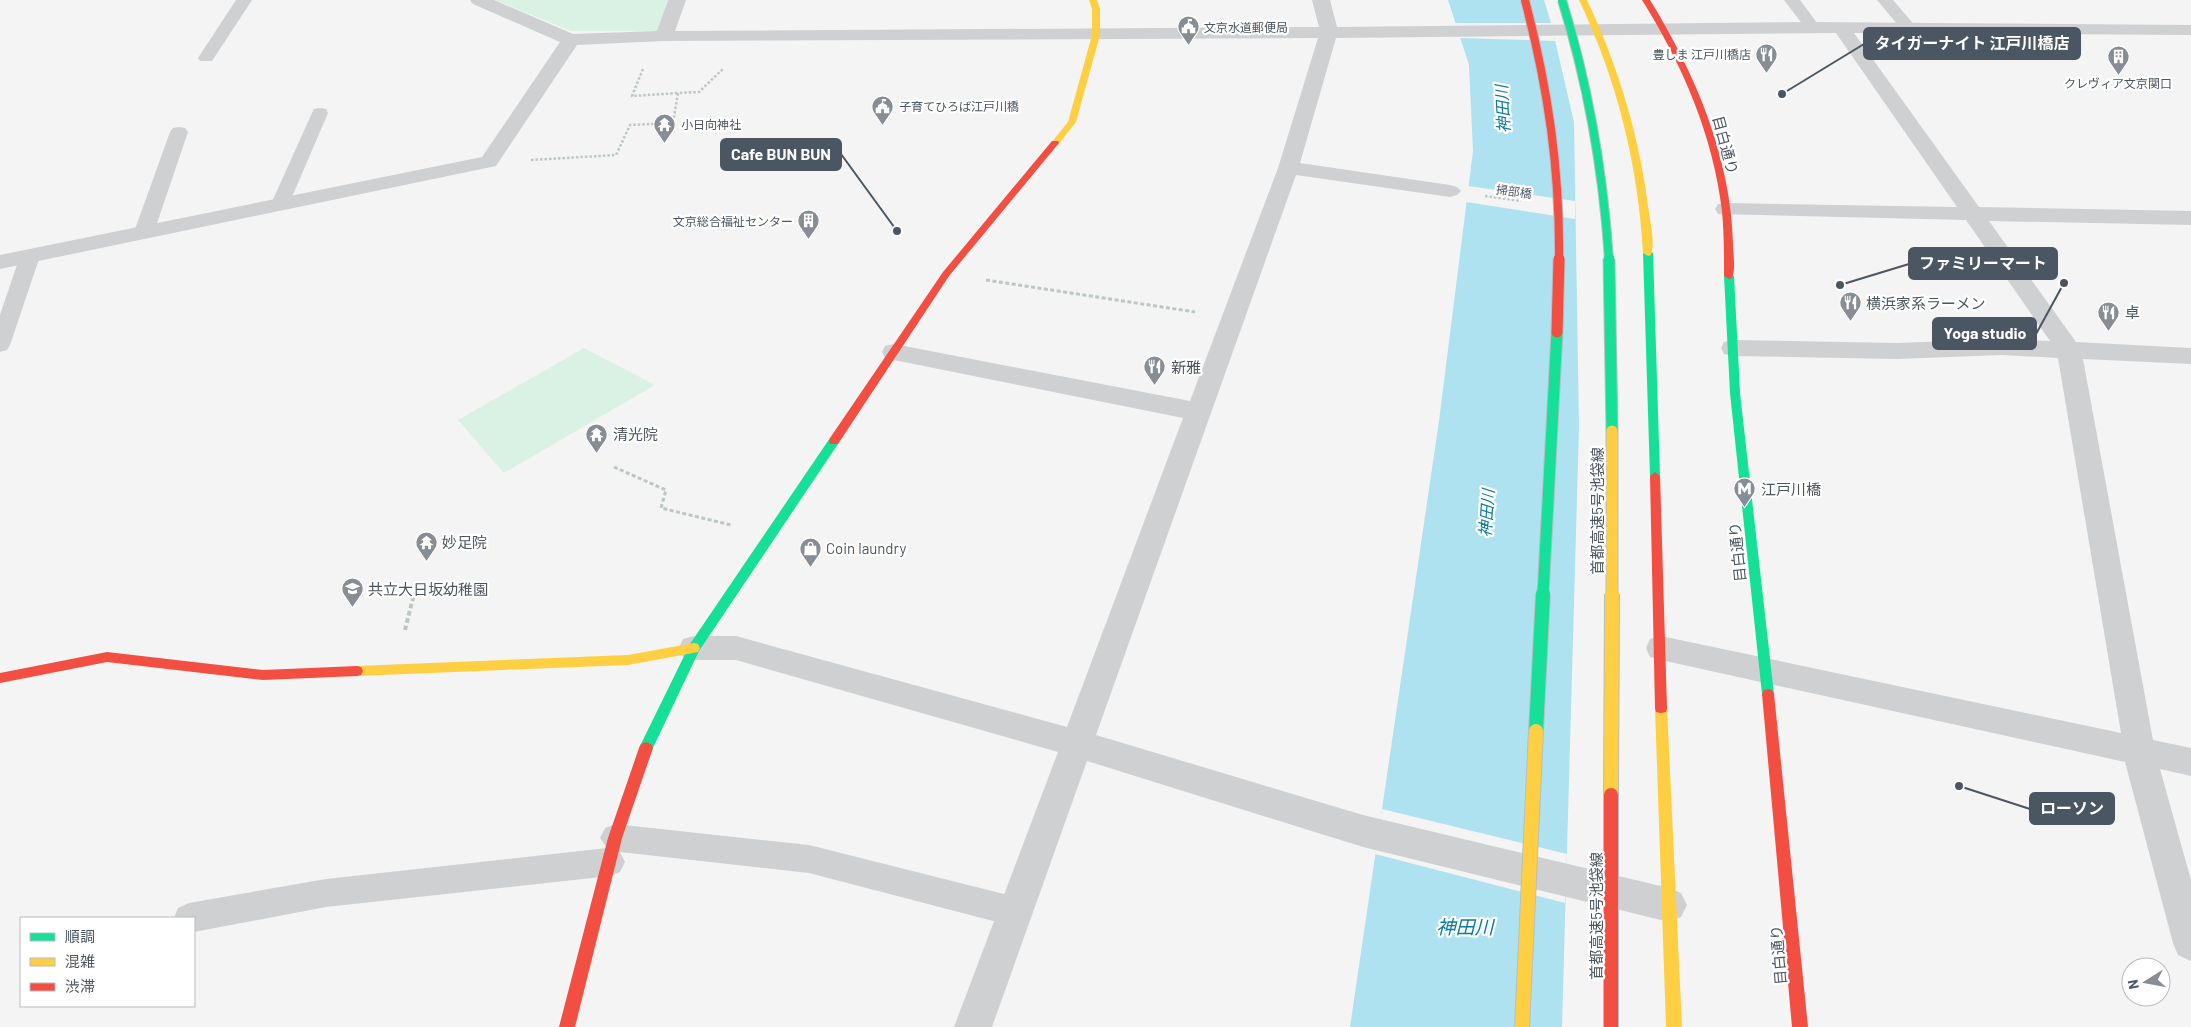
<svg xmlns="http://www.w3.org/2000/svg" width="2191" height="1027" font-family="Barlow,'Noto Sans JP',sans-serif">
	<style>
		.green { fill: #d9f2e3 }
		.water { fill: #aee2f0 }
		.pier { fill: #f4f4f4 }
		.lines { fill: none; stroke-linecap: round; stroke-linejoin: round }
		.path-far2 { stroke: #bcc7c4; stroke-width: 2.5; stroke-dasharray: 2.5 2; stroke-linecap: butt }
		.path-far1 { stroke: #bcc7c4; stroke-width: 3; stroke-dasharray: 4 2.5; stroke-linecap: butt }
		.path { stroke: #bcc7c4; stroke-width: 4; stroke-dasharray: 4.5 3; stroke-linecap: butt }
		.lane { fill: #ced0d2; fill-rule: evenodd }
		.street { fill: #ced0d2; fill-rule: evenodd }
		.fast { fill: #16e098; fill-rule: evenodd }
		.slow { fill: #ffcf43; fill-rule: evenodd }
		.jam { fill: #f24e42; fill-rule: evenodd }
		.fast-bridge-far2-casing { stroke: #b9bec3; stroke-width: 10; stroke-linecap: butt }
		.fast-bridge-far1-casing { stroke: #b9bec3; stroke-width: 13; stroke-linecap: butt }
		.fast-bridge-casing { stroke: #b9bec3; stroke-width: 16; stroke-linecap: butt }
		.slow-bridge-far1-casing { stroke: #b9bec3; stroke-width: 13; stroke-linecap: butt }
		.slow-bridge-casing { stroke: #b9bec3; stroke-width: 16; stroke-linecap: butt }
		.jam-bridge-far2-casing { stroke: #b9bec3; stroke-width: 10; stroke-linecap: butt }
		.jam-bridge-far1-casing { stroke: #b9bec3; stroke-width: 13; stroke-linecap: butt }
		.jam-bridge-casing { stroke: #b9bec3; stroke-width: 16; stroke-linecap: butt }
		.fast-bridge-far2 { stroke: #16e098; stroke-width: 8 }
		.fast-bridge-far1 { stroke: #16e098; stroke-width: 11 }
		.fast-bridge { stroke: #16e098; stroke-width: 14 }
		.slow-bridge-far1 { stroke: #ffcf43; stroke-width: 11 }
		.slow-bridge { stroke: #ffcf43; stroke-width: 14 }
		.jam-bridge-far2 { stroke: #f24e42; stroke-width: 8 }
		.jam-bridge-far1 { stroke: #f24e42; stroke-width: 11 }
		.jam-bridge { stroke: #f24e42; stroke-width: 14 }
		.labels { text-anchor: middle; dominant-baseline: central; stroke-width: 4.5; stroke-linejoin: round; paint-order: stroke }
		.far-poi-label { font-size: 12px; fill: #4a5661; stroke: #fff; text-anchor: start }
		.far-street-label { font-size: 12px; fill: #4a5661; stroke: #fff }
		.street-label { font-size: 15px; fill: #4a5661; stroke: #fff }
		.poi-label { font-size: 15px; fill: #4a5661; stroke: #fff; text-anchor: start }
		.water-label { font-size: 16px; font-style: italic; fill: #0c7c9b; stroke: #fff }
		.near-water-label { font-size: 19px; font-style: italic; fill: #0c7c9b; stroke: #fff }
		.leader { fill: none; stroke: #4a5661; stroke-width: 2 }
		.callout-dot { fill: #4a5661; stroke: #fff; stroke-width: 2 }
		.callout { fill: #4a5661; stroke: #4a5661; stroke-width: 2 }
		.callout-label { font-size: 16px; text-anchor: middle; font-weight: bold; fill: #fff }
	</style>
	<rect width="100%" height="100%" fill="#f4f4f4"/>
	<g class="green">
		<path d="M 495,0 L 667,0 L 658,31 L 571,31 Z"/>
		<path d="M 584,348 L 655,385 L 504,473 L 458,420 Z"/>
	</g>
	<path class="water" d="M 1448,0 L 1544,0 L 1551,23 L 1574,122 L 1579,427 L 1562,1027 L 1350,1027 L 1439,421 L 1473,151 L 1469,65 Z"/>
	<g class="pier">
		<path d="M 1455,23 L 1551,23 L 1555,41 L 1460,38 Z"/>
		<path d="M 1468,186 L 1575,201 L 1575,219 L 1466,202 Z"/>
		<path d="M 1382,809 L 1567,854 L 1565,903 L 1375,854 Z"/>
	</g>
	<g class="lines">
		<g class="path-far2">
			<path d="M 643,69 L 632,96 L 678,93"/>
			<path d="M 531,160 L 616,155 L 630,125 L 673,123 L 678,93 L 699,92 L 724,68"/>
			<path d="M 1485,196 L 1521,201"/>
		</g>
		<g class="path-far1">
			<path d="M 986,280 L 1195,312"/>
			<path d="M 614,467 L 666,490 L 661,508 L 731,525"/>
			<path d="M 414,595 L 417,582"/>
		</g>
		<path class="path" d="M 405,630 L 414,594"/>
		<g class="lane">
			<path d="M 236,0 L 252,0 L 212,61 L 200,61 L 198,58 Z"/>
			<path d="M 1784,0 L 1800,0 L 1820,27 L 1817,30 L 1807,30 Z"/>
			<path d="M 1877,0 L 1893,0 L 1917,28 L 1915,31 L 1903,31 Z"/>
			<path d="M 320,108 L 326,109 L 328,113 L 289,204 L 287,208 L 273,208 L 271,204 L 312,113 L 314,109 Z"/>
			<path d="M 179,127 L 185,128 L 188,132 L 154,232 L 151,236 L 137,236 L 134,232 L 170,132 L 173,128 Z"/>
			<path d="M 30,250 L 37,252 L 40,256 L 10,345 L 7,350 L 0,352 L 0,315 L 20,256 L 23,252 Z"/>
			<path d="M 615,824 L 809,845 L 1016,897 L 1027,902 L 1031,912 L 1027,922 L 1016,927 L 809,873 L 620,852 L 625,862 L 620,872 L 610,876 L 326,907 L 194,932 L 194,918 L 174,918 L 178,908 L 189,903 L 326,879 L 607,848 L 600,838 L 605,828 Z"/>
		</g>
		<path class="street" d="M 470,0 L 494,0 L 573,34 L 657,31 L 668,0 L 686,0 L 675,31 L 1319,27 L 1312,0 L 1330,0 L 1337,27 L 1812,22 L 2191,25 L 2191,35 L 1854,33 L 1979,207 L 2191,211 L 2191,225 L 1989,221 L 2076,342 L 2191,348 L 2191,364 L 2083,359 L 2153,740 L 2191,748 L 2191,776 L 2160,769 L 2191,880 L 2191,961 L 2178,955 L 2173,943 L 2125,762 L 1661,660 L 1650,657 L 1646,648 L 1650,639 L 1661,636 L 2121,733 L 2058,358 L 2002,355 L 1897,359 L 1733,356 L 1724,354 L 1721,348 L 1724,342 L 1733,340 L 1897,343 L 2002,339 L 2050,341 L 1966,220 L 1718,214 L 1715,209 L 1718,204 L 1726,203 L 1957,207 L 1836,33 L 1336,38 L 1300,163 L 1450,185 L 1457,187 L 1461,191 L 1457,195 L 1450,197 L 1296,175 L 1096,735 L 1363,815 L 1669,888 L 1681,893 L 1687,905 L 1681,917 L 1669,922 L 1363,847 L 1087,761 L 992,1027 L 954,1027 L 1058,752 L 736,660 L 694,660 L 683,657 L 679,648 L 683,639 L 694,636 L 736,636 L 1067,727 L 1183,418 L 894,360 L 885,358 L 882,352 L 885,346 L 894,344 L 1190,401 L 1278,168 L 1318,38 L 664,41 L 577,45 L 496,166 L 0,269 L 0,255 L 482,157 L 560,42 L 473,4 Z"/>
		<g class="fast">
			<path d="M 1648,250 L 1653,253 L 1660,476 L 1655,480 L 1650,476 L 1643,253 Z"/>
			<path d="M 1729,273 L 1734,276 L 1740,393 L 1774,694 L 1772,698 L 1768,699 L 1764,698 L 1762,694 L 1730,393 L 1724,276 Z"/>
			<path d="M 834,437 L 838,438 L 839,441 L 838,444 L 699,651 L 651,752 L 646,754 L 641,752 L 639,748 L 690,644 L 830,438 Z"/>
		</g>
		<g class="slow">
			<path d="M 1089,0 L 1097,0 L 1100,9 L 1100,35 L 1076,122 L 1058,145 L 1055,145 L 1051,143 L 1068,122 L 1092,35 L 1092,9 Z"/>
			<path d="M 1579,0 L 1587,0 C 1619,68 1640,138 1649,213 C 1651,225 1655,244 1651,255 L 1648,256 L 1643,253 C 1638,164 1617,80 1579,0 Z"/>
			<path d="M 694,643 L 698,644 L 700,648 L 698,652 L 628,665 L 357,676 L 353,675 L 351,671 L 353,667 L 357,666 L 628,655 Z"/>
			<path d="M 1661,703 L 1666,704 L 1667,708 L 1682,1027 L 1666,1027 L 1655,708 L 1656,704 Z"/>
		</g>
		<g class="jam">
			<path d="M 1642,0 L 1650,0 C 1695,73 1731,157 1733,244 C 1733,254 1736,269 1732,278 L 1729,279 L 1724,276 C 1724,254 1724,232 1722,211 C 1713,135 1682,64 1642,0 Z"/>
			<path d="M 1052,141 L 1058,141 L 1059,143 L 949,276 L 838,444 L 830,444 L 829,441 L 830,438 L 943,272 Z"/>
			<path d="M 1655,472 L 1660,476 L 1667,708 L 1666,712 L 1661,713 L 1656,712 L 1655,708 L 1650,476 Z"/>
			<path d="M 107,652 L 263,670 L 357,666 L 361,667 L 363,671 L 361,675 L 357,676 L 263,680 L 107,662 L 0,683 L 0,673 Z"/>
			<path d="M 1768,689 L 1772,690 L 1774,694 L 1808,1027 L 1792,1027 L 1762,694 L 1764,690 Z"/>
			<path d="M 646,742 L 651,744 L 653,748 L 622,838 L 575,1027 L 559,1027 L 608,838 L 639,748 L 641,744 Z"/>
		</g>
		<defs>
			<path id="fast-bridge-far2" d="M 1562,0 C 1589,87 1603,169 1609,260"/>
			<g id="fast-bridge-far1">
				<path d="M 1609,259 L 1612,431"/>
				<path d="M 1543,595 L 1557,332"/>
			</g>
			<path id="fast-bridge" d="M 1536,731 L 1543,594"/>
			<path id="slow-bridge-far1" d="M 1612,595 L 1612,431"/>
			<g id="slow-bridge">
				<path d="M 1611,795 L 1612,594"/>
				<path d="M 1522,1027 L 1536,731"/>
			</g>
			<path id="jam-bridge-far2" d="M 1525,0 C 1548,88 1560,169 1559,260"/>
			<path id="jam-bridge-far1" d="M 1557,332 L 1559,259"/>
			<path id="jam-bridge" d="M 1611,795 L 1611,1027"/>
		</defs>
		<use href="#fast-bridge-far2" class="fast-bridge-far2-casing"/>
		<use href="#fast-bridge-far1" class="fast-bridge-far1-casing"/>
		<use href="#fast-bridge" class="fast-bridge-casing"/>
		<use href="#slow-bridge-far1" class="slow-bridge-far1-casing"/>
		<use href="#slow-bridge" class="slow-bridge-casing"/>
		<use href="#jam-bridge-far2" class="jam-bridge-far2-casing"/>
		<use href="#jam-bridge-far1" class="jam-bridge-far1-casing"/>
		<use href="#jam-bridge" class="jam-bridge-casing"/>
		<use href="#fast-bridge-far2" class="fast-bridge-far2"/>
		<use href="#fast-bridge-far1" class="fast-bridge-far1"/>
		<use href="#fast-bridge" class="fast-bridge"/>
		<use href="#slow-bridge-far1" class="slow-bridge-far1"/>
		<use href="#slow-bridge" class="slow-bridge"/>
		<use href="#jam-bridge-far2" class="jam-bridge-far2"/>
		<use href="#jam-bridge-far1" class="jam-bridge-far1"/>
		<use href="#jam-bridge" class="jam-bridge"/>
	</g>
	<defs>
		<symbol id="civic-pin" viewBox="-11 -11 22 30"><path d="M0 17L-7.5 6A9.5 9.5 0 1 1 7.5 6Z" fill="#868d94" stroke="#fff"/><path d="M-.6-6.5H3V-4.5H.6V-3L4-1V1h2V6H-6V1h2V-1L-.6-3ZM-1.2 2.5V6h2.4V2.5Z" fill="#fff"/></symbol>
		<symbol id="restaurant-pin" viewBox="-11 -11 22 30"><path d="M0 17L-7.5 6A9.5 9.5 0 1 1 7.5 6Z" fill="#868d94" stroke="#fff"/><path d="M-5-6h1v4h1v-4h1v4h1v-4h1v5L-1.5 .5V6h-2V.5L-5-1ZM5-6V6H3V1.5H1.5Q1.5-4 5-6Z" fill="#fff"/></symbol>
		<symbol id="building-pin" viewBox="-11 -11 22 30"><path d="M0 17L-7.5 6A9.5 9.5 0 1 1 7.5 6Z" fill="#868d94" stroke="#fff"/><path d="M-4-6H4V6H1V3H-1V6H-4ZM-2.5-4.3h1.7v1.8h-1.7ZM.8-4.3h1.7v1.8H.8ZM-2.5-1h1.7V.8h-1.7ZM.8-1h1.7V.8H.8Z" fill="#fff"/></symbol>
		<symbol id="temple-pin" viewBox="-11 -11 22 30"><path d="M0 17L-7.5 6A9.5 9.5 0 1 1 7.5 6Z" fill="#868d94" stroke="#fff"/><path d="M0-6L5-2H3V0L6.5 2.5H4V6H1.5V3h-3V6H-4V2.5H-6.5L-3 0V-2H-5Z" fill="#fff"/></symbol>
		<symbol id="metro-pin" viewBox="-11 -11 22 30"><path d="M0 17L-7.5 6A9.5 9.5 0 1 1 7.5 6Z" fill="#868d94" stroke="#fff"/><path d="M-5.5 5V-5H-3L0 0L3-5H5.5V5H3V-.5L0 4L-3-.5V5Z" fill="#fff"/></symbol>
		<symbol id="shop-pin" viewBox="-11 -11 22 30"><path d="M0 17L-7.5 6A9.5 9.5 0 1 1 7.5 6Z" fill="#868d94" stroke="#fff"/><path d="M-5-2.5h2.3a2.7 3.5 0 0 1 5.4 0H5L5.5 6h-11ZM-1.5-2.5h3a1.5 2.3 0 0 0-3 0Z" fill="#fff"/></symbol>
		<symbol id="school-pin" viewBox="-11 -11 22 30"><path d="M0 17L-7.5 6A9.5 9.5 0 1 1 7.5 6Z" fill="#868d94" stroke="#fff"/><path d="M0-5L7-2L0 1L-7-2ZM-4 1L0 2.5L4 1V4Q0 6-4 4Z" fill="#fff"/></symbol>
	</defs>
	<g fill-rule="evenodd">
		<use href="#civic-pin" x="1176" y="14" width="25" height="34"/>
		<use href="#restaurant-pin" x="1754" y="42" width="25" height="34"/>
		<use href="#building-pin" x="2106" y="44" width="25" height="34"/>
		<use href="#civic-pin" x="870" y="94" width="25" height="34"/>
		<use href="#temple-pin" x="652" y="112" width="25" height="34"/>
		<use href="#building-pin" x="796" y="208" width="25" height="34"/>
		<use href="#restaurant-pin" x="1838" y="290" width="25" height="34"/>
		<use href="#restaurant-pin" x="2096" y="300" width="25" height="34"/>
		<use href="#restaurant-pin" x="1142" y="354" width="25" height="34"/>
		<use href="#temple-pin" x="584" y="422" width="25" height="34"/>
		<use href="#metro-pin" x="1732" y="476" width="25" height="34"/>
		<use href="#temple-pin" x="414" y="530" width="25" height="34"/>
		<use href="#shop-pin" x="798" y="536" width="25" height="34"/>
		<use href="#school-pin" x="340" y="576" width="25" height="34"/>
	</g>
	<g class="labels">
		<g class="far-poi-label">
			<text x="1204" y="27">文京水道郵便局</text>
			<text x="1751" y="54" text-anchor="end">豊しま 江戸川橋店</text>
			<text x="2118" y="83" text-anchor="middle">クレヴィア文京関口</text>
			<text x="899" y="106">子育てひろば江戸川橋</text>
			<text x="681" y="124">小日向神社</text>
			<text x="793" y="221" text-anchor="end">文京総合福祉センター</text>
		</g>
		<g class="far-street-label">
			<text transform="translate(1514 191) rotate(8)">掃部橋</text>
		</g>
		<g class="street-label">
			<text transform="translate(1726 145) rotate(75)">目白通り</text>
			<text transform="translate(1597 511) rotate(-90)">首都高速5号池袋線</text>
			<text transform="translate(1737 552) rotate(-96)">目白通り</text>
			<text transform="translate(1596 916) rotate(-90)">首都高速5号池袋線</text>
			<text transform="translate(1778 955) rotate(-95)">目白通り</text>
		</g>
		<g class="poi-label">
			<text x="1866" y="303">横浜家系ラーメン</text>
			<text x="2125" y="312">卓</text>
			<text x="1171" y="367">新雅</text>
			<text x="613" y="434">清光院</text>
			<text x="1761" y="489">江戸川橋</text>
			<text x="442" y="542">妙足院</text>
			<text x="826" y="548">Coin laundry</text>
			<text x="368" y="589">共立大日坂幼稚園</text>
		</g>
		<g class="water-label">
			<text transform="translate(1502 109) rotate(-93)">神田川</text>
			<text transform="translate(1486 513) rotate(-86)">神田川</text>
		</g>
		<g class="near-water-label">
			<text x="1465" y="926">神田川</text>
		</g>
	</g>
	<path class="leader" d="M1782 94L1864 44M897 231L841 154M1840 285L1909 264M2064 283L2036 334M1959 786L2030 809"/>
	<g class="callout-dot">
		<circle cx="1782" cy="94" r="5"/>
		<circle cx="897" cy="231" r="5"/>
		<circle cx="1840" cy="285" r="5"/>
		<circle cx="2064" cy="283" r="5"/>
		<circle cx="1959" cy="786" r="5"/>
	</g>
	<g class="callout">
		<rect x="1864" y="28" width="216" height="31" rx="5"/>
		<rect x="721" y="139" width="120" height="31" rx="5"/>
		<rect x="1909" y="248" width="148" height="31" rx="5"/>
		<rect x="1933" y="318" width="103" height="31" rx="5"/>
		<rect x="2030" y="793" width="84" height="31" rx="5"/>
	</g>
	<g class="callout-label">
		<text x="1972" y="49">タイガーナイト 江戸川橋店</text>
		<text x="781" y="160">Cafe BUN BUN</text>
		<text x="1983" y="269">ファミリーマート</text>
		<text x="1985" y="339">Yoga studio</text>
		<text x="2072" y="814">ローソン</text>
	</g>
	<rect x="20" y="917" width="175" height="90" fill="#ffffff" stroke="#b7bbc0"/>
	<rect x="30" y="933" width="25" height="8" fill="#16e098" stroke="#b7bbc0"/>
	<text x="65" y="942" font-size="15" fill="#4a5661">順調</text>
	<rect x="30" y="958" width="25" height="8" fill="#ffcf43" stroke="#b7bbc0"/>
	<text x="65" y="967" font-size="15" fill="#4a5661">混雑</text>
	<rect x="30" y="983" width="25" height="8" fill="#f24e42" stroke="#b7bbc0"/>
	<text x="65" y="992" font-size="15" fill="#4a5661">渋滞</text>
	<g transform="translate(2146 982) rotate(259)"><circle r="24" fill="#ffffff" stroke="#b7bbc0"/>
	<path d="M0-4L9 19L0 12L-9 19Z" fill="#868d94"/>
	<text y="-8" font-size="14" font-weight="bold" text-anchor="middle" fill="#4a5661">N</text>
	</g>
</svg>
